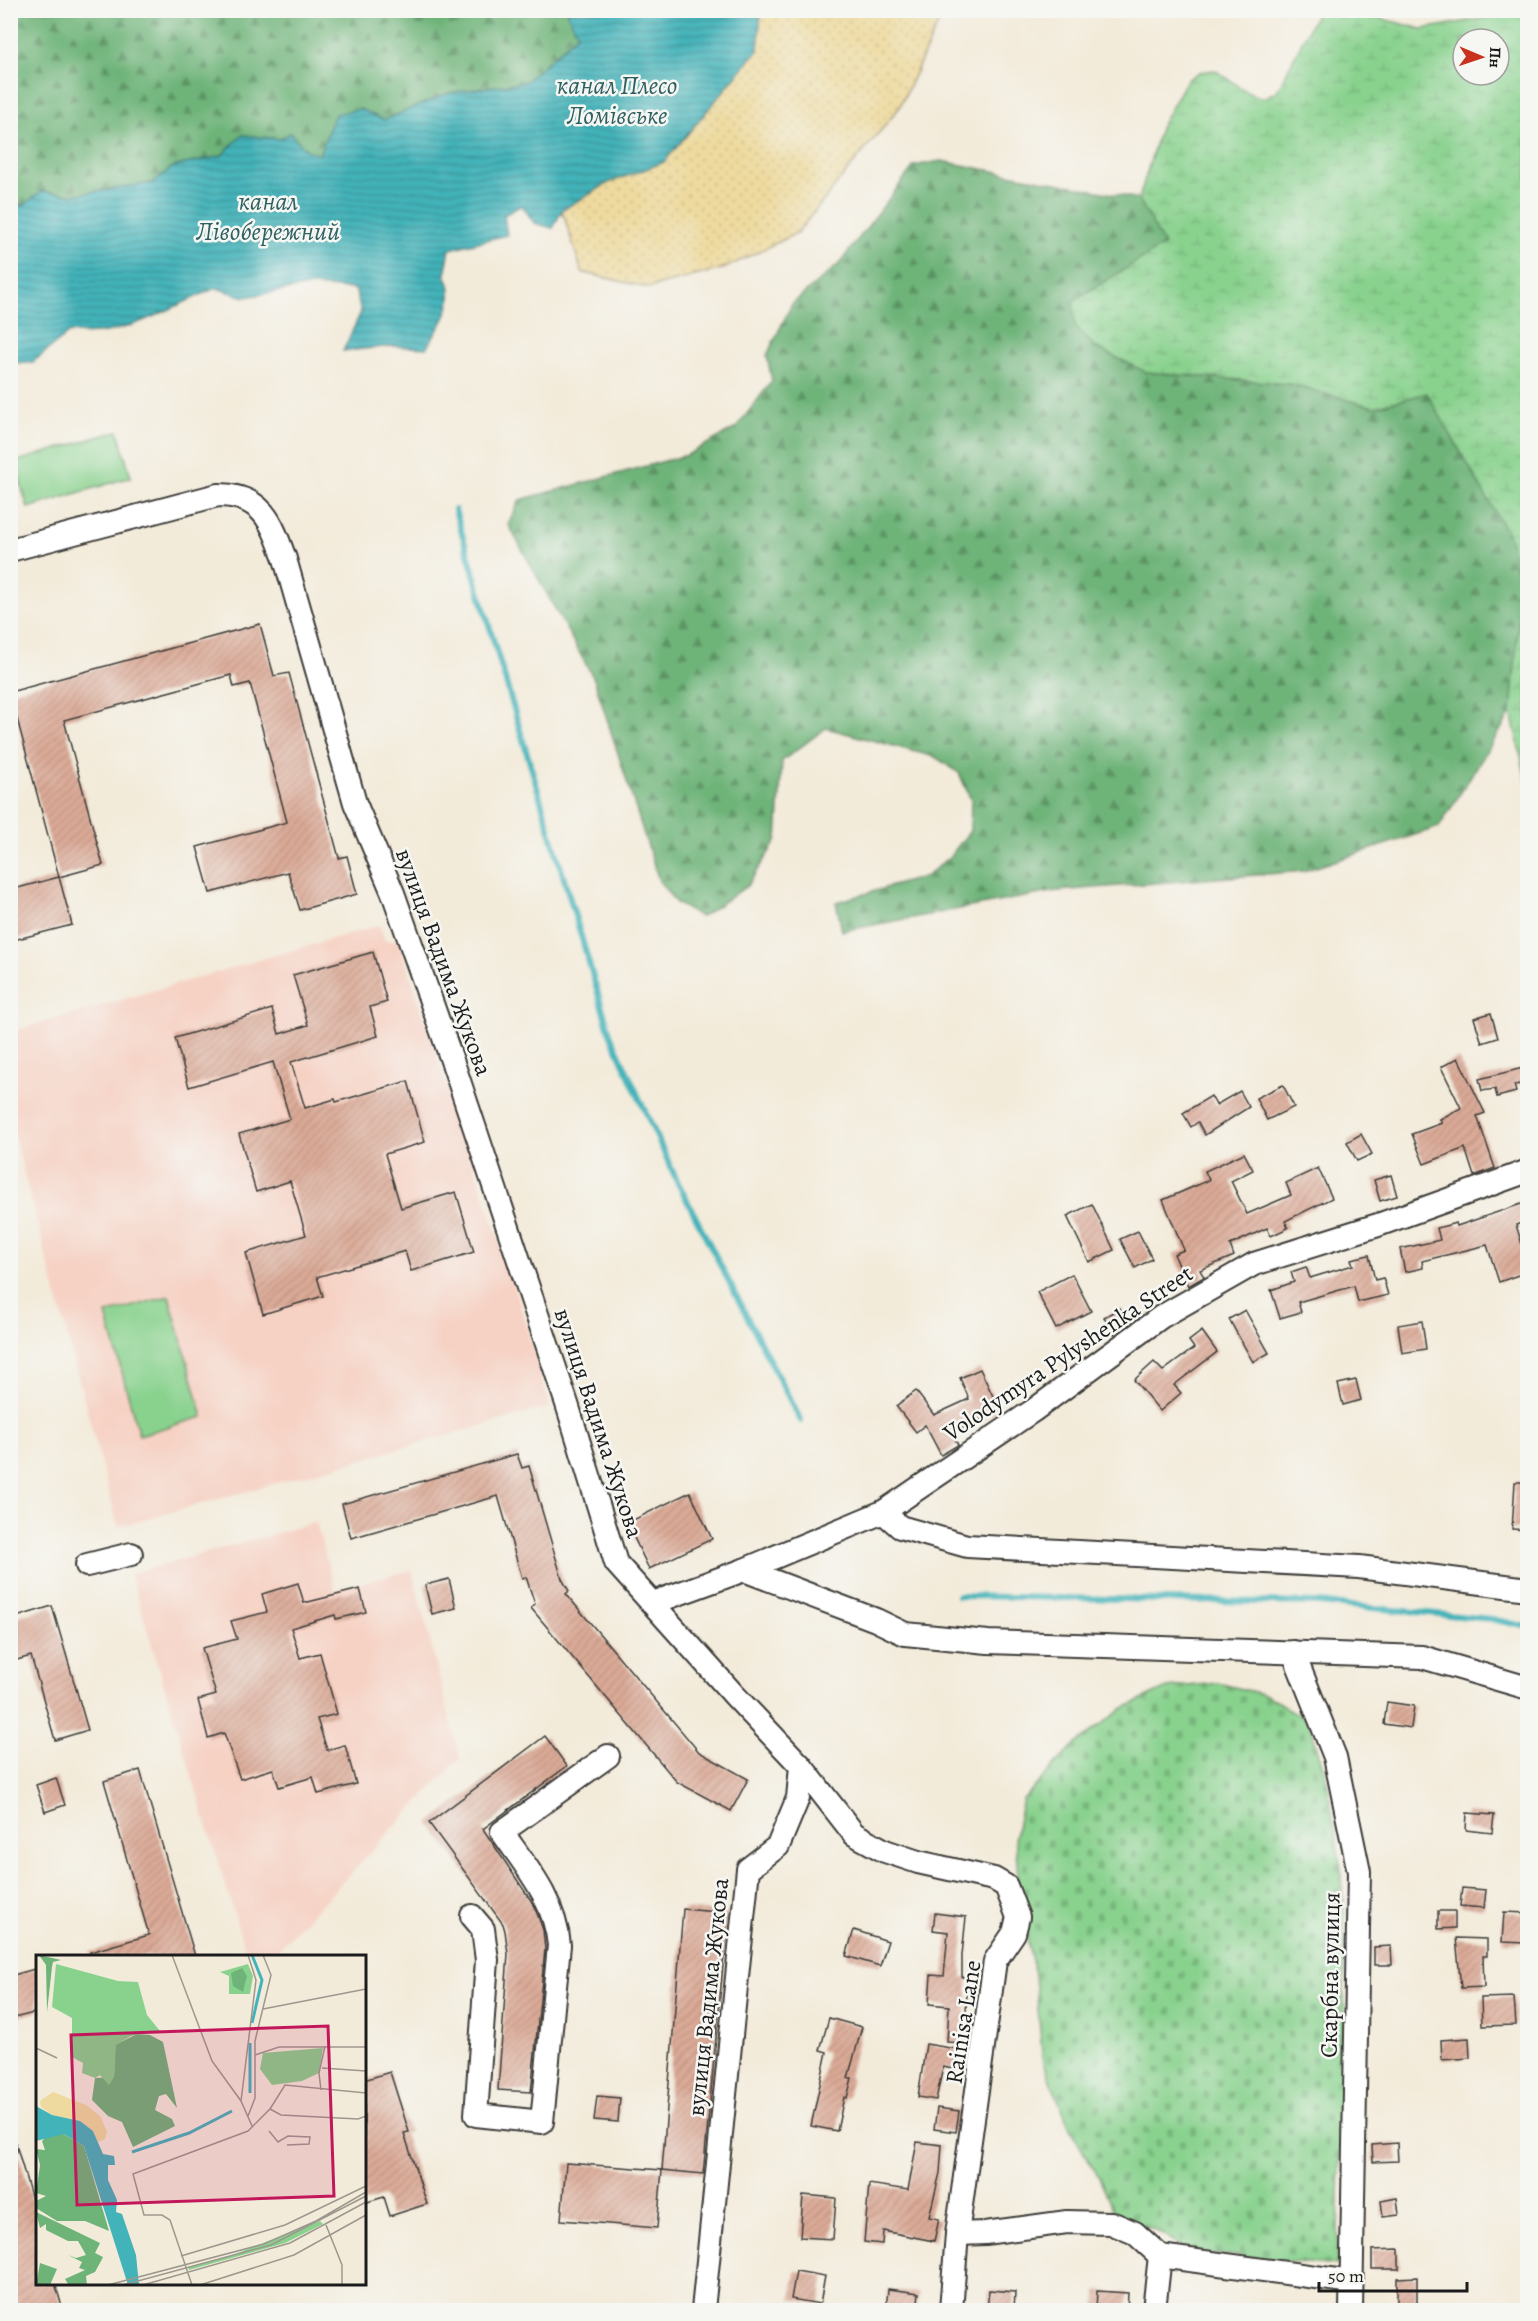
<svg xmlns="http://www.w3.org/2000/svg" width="1538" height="2321" font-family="Alegreya,serif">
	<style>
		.built { fill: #f6d2c4 }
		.forest { fill: url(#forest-firs); stroke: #45684a; stroke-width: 1.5 }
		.wetland { fill: url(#wetland-marsh); stroke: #527755; stroke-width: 1.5; fill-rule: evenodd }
		.sand { fill: url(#sand-dots); stroke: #857b5d; stroke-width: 1.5 }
		.cemetery { fill: url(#cemetery-stones); stroke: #527755; stroke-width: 1.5 }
		.pitch { fill: #89d28e; stroke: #527755; stroke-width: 1.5 }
		.water { fill: url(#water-rules); stroke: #30686b; stroke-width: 1.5 }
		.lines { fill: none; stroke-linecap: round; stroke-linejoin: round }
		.stream { stroke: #43b3ba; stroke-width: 6 }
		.building { fill: url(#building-hatch) }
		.minor-casing { stroke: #3c3b38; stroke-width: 26 }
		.minor { stroke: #fff; stroke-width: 22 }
		.labels { text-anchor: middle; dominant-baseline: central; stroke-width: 5; stroke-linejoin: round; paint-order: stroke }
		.street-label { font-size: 24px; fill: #1c1c1c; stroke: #f6f6f2 }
		.water-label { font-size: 26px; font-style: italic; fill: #2e6063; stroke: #f6f6f2 }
		.inset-river { fill: none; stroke: #43b3ba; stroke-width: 3 }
		.inset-road { fill: none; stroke: #9d988e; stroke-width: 1.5 }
		.view { fill: #c2185b; fill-opacity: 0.15; stroke: #c2185b; stroke-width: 3 }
		.inset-edge { fill: none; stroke: #1c1c1c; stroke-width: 3 }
	</style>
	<defs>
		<pattern id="forest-firs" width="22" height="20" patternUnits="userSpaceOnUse" patternTransform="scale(1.5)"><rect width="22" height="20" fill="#6eb479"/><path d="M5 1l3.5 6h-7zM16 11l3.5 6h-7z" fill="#5a9262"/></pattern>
		<pattern id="wetland-marsh" width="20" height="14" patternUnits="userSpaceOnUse" patternTransform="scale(1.5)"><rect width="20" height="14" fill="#89d28e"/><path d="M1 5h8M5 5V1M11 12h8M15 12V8" fill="none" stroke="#76b47a"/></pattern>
		<pattern id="sand-dots" width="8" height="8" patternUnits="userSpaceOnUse" patternTransform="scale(1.5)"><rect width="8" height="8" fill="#eeda9e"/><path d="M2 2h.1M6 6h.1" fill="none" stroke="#ccba88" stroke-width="1.8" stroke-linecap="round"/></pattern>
		<pattern id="cemetery-stones" width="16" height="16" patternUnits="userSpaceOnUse" patternTransform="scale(1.5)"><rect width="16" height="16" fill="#89d28e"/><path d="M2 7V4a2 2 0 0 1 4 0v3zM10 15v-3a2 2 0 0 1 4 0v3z" fill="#76b47a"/></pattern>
		<pattern id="water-rules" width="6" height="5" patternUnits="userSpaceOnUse" patternTransform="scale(1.5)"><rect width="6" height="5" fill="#43b3ba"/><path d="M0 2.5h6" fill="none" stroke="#379196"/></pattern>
		<pattern id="building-hatch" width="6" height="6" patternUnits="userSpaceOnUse" patternTransform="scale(1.5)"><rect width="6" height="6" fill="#dbaa97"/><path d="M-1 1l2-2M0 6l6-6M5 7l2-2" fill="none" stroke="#bb9282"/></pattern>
	</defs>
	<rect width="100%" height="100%" fill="#f6f6f2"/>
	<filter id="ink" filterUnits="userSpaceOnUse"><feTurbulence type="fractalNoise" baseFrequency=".0167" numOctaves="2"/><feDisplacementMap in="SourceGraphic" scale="12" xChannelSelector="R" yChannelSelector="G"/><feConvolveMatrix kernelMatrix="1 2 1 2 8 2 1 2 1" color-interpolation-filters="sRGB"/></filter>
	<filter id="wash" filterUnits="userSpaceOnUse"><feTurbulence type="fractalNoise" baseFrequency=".008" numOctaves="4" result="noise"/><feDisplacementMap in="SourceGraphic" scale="24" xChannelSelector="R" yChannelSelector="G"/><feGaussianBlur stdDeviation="1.35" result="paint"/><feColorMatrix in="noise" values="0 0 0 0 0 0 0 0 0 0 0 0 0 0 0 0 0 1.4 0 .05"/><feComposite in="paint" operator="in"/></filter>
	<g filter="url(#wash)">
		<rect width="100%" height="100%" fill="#f3ebda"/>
		<g class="built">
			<path d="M 380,925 L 385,941 L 399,941 L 516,1292 L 550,1407 L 118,1527 L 11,1124 L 10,1032 Z"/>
			<path d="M 316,1522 L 335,1590 L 412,1570 L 460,1758 L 272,1956 L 247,1956 L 130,1574 Z"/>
		</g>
		<g class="forest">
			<path d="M 568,10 L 568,15 L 578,34 L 525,82 L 449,93 L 383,121 L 360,109 L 319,156 L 305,149 L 290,133 L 281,139 L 242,135 L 221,156 L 173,167 L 152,183 L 74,195 L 42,191 L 23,206 L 11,204 L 10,11 Z"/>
			<path d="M 941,161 L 1139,199 L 1164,245 L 1094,347 L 1146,372 L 1289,384 L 1374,407 L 1427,393 L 1510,538 L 1521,592 L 1511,713 L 1439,827 L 1304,871 L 1057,891 L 842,931 L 836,902 L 927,876 L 951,855 L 970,831 L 971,800 L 959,773 L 935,757 L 826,728 L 782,761 L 777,840 L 747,886 L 701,917 L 676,903 L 659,881 L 594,679 L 508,524 L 520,500 L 687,455 L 736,428 L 772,381 L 767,355 L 792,304 L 839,264 L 914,166 Z"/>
		</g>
		<path class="wetland" d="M 1318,10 L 1352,11 L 1422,29 L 1527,11 L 1527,783 L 1511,713 L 1521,592 L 1510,538 L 1427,393 L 1374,407 L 1289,384 L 1146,372 L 1095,347 L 1075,326 L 1073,301 L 1164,245 L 1139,199 L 1160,128 L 1187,80 L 1199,72 L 1215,70 L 1251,94 L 1264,98 L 1277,91 ZM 1463,39 L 1499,39 L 1499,75 L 1463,75 Z"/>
		<path class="sand" d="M 761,11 L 944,11 L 899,108 L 797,233 L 725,268 L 648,288 L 582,272 L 562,210 L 608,183 L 664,162 L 758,50 Z"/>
		<path class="cemetery" d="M 1218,1683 L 1266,1695 L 1309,1721 L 1327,1781 L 1342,1876 L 1344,1906 L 1344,2032 L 1337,2266 L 1189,2251 L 1153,2229 L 1118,2220 L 1100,2179 L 1071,2131 L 1043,2063 L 1035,1976 L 1020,1904 L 1015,1836 L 1023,1799 L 1073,1746 L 1122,1709 L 1167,1688 Z"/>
		<g class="pitch">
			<path d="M 118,431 L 131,477 L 28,508 L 14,462 Z"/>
			<path d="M 169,1296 L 203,1417 L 139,1435 L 106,1314 Z"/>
		</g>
		<path class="water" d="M 568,11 L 761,11 L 758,50 L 664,162 L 608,183 L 562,210 L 553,228 L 534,223 L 522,205 L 504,215 L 507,235 L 450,249 L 445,275 C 460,300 440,327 426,348 L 393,346 L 343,351 L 361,312 L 355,289 L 311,286 L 245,297 L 216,288 C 169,307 121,341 70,332 L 33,362 L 11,363 L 11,204 L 23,206 L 42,191 L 74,195 L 152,183 L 173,167 L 221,156 L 242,135 L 280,139 L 290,133 L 305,149 L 319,155 L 335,114 L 360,109 L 384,120 L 449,93 L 525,82 L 578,34 L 568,15 Z"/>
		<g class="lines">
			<g class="stream">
				<path d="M 455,510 L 610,1034 L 677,1181 L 801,1421"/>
				<path d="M 958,1596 L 1319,1603 L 1491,1619 L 1528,1627"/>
			</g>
		</g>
		<g id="blocks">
			<g class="building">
				<path d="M 260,624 L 274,676 L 289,673 L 339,858 L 347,856 L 357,894 L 300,910 L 288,872 L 210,893 L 197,847 L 287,822 L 250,683 L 234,687 L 231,675 L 64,720 L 103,865 L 59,877 L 10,692 Z"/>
				<path d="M 59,877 L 72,925 L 10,941 L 10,890 Z"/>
				<path d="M 373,952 L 387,1002 L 370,1007 L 378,1036 L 291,1062 L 305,1108 L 335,1099 L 336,1102 L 408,1081 L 425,1142 L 385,1154 L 401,1208 L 456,1192 L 474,1252 L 411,1271 L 405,1251 L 317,1277 L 323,1296 L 263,1314 L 246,1253 L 306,1235 L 290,1181 L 256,1192 L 239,1134 L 290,1119 L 273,1062 L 189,1087 L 175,1038 L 272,1009 L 279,1034 L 308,1025 L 293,975 Z"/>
				<path d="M 1491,1013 L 1498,1038 L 1482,1043 L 1474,1018 Z"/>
				<path d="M 1458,1058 L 1485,1113 L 1477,1116 L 1495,1168 L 1474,1176 L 1465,1148 L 1424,1164 L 1412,1134 L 1442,1123 L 1440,1119 L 1461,1108 L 1441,1067 Z"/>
				<path d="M 1527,1067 L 1527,1083 L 1514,1085 L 1516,1092 L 1497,1097 L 1495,1089 L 1482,1091 L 1479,1079 Z"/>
				<path d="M 1283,1085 L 1294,1107 L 1267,1120 L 1256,1098 Z"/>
				<path d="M 1240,1091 L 1249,1107 L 1205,1135 L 1198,1122 L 1191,1127 L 1183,1113 L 1211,1096 L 1216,1105 Z"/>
				<path d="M 1361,1134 L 1372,1154 L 1357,1161 L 1347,1142 Z"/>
				<path d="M 1244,1153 L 1253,1170 L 1231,1181 L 1247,1214 L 1291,1195 L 1286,1183 L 1318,1168 L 1332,1198 L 1285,1221 L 1288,1228 L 1271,1236 L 1267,1228 L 1230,1245 L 1234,1256 L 1200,1270 L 1204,1277 L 1188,1286 L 1174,1254 L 1184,1250 L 1163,1200 L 1209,1180 L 1205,1171 Z"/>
				<path d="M 1391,1175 L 1397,1196 L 1380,1201 L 1374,1180 Z"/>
				<path d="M 1527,1202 L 1527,1221 L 1516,1225 L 1527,1260 L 1527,1272 L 1499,1282 L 1487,1245 L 1422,1261 L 1423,1268 L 1405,1272 L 1400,1249 L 1440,1240 L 1437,1228 L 1456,1223 L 1457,1226 Z"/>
				<path d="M 1092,1204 L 1114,1250 L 1089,1262 L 1067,1216 Z"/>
				<path d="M 1138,1231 L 1152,1259 L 1135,1268 L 1120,1239 Z"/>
				<path d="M 1369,1255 L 1375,1280 L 1383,1278 L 1388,1295 L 1358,1302 L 1354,1286 L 1298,1302 L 1301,1312 L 1280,1318 L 1271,1290 L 1294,1282 L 1291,1272 L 1306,1267 L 1310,1278 L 1353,1265 L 1351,1259 Z"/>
				<path d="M 1072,1274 L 1091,1311 L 1056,1329 L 1037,1292 Z"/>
				<path d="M 1120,1308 L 1129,1324 L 1114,1334 L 1104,1317 Z"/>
				<path d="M 1245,1310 L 1269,1353 L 1253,1362 L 1229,1319 Z"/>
				<path d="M 1422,1321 L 1426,1349 L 1402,1353 L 1398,1325 Z"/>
				<path d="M 1202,1331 L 1217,1352 L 1174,1385 L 1181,1393 L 1160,1411 L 1134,1380 L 1154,1362 L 1163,1371 L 1194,1348 L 1189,1341 Z"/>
				<path d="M 980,1369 L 1000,1411 L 952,1433 L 958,1445 L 941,1455 L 925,1425 L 916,1432 L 896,1406 L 916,1391 L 934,1415 L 969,1399 L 960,1378 Z"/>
				<path d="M 1356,1380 L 1361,1400 L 1343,1405 L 1338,1384 Z"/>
				<path d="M 517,1454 L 522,1468 L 529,1466 L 562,1579 L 569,1591 L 566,1594 L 699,1752 L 748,1779 L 731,1811 L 677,1782 L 531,1608 L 535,1604 L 526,1577 L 522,1578 L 498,1496 L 351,1538 L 342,1504 Z"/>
				<path d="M 1515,1482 L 1527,1482 L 1527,1530 L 1512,1529 Z"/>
				<path d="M 690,1492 L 712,1539 L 649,1569 L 627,1523 Z"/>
				<path d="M 449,1579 L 456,1608 L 432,1614 L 425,1585 Z"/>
				<path d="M 298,1583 L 304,1603 L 360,1589 L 366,1612 L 336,1619 L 335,1615 L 291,1628 L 300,1658 L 320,1653 L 337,1714 L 317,1719 L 327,1750 L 345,1745 L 356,1784 L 318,1794 L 313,1777 L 279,1787 L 273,1769 L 240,1779 L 224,1733 L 208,1738 L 198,1700 L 216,1695 L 202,1648 L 237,1639 L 231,1621 L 267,1612 L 262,1594 Z"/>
				<path d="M 52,1606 L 88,1730 L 55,1740 L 31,1656 L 10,1662 L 10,1619 Z"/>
				<path d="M 1387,1702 L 1414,1706 L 1411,1728 L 1384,1724 Z"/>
				<path d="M 545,1736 L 567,1766 L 483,1829 L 534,1905 L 543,1930 L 545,1949 L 531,2092 L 498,2090 L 508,1954 L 505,1931 L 503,1924 L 429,1823 Z"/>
				<path d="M 140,1770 L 195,1956 L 91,1956 L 90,1952 L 149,1935 L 104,1781 Z"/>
				<path d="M 56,1778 L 65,1805 L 45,1812 L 36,1785 Z"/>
				<path d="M 1467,1813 L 1494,1815 L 1492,1833 L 1466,1830 Z"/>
				<path d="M 1462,1888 L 1486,1890 L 1484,1908 L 1460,1906 Z"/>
				<path d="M 683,1909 L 728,1913 L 703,2174 L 662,2170 Z"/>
				<path d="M 1438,1911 L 1455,1911 L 1455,1928 L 1438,1929 Z"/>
				<path d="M 1504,1912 L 1527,1913 L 1527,1943 L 1502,1942 Z"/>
				<path d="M 935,1913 L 966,1917 L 962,1955 L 962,1977 L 968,1978 L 964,2043 L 947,2042 L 949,2006 L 929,2004 L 931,1975 L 944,1976 L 948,1932 L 933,1930 Z"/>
				<path d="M 854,1930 L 888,1941 L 880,1966 L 846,1956 Z"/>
				<path d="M 1456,1938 L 1487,1939 L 1487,1956 L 1483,1956 L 1484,1987 L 1461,1988 Z"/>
				<path d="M 1391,1946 L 1392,1965 L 1374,1965 L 1374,1947 Z"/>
				<path d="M 38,1968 L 38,2012 L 10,2019 L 10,1976 Z"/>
				<path d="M 1514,1997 L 1516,2025 L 1482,2026 L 1481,1998 Z"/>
				<path d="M 829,2018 L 862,2027 L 848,2078 L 852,2078 L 847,2098 L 844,2097 L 837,2131 L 811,2126 L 827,2052 L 820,2050 Z"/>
				<path d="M 1469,2038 L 1470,2058 L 1442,2060 L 1441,2040 Z"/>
				<path d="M 926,2044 L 957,2049 L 953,2069 L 943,2067 L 936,2100 L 918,2097 Z"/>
				<path d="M 390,2072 L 409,2132 L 404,2133 L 427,2204 L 390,2216 L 384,2197 L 364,2203 L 364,2080 Z"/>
				<path d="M 597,2096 L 620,2098 L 618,2122 L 594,2120 Z"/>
				<path d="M 937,2108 L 959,2111 L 956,2132 L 934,2129 Z"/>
				<path d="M 10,2141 L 15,2141 L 38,2220 L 38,2283 L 55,2283 L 63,2310 L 10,2310 Z"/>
				<path d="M 917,2142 L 942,2145 L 940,2173 L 929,2217 L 939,2219 L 934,2241 L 883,2231 L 882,2244 L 864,2242 L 869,2184 L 908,2190 Z"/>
				<path d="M 1397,2143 L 1398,2161 L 1373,2162 L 1372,2145 Z"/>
				<path d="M 566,2163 L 662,2170 L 657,2228 L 561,2220 Z"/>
				<path d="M 803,2195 L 836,2198 L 833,2239 L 800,2237 Z"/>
				<path d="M 1397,2198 L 1399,2215 L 1383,2217 L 1381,2201 Z"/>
				<path d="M 1399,2249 L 1399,2269 L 1372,2269 L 1372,2250 Z"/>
				<path d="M 796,2271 L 825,2276 L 820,2304 L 791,2299 Z"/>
				<path d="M 1417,2277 L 1417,2303 L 1397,2303 L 1397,2278 Z"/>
				<path d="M 888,2289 L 919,2293 L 917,2310 L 886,2310 Z"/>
				<path d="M 989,2290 L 1015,2292 L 1014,2310 L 987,2310 Z"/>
				<path d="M 1097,2291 L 1128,2293 L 1127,2310 L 1096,2310 Z"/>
			</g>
		</g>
	</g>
	<g filter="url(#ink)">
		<use href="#blocks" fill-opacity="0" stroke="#3c3b38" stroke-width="1.5"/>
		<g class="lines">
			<defs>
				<g id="minor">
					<path d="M 10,550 L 218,495 C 263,495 272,523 285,559 L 355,803 L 393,893 L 455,1069 L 567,1404 L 616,1563 L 735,1696 L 801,1766 L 798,1798 L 778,1846 L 748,1869 L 703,2310"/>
					<path d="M 883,1512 L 900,1527 L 967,1546 L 1359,1567 L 1528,1589"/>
					<path d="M 87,1565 L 131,1554"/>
					<path d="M 744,1570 L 876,1620 L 905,1634 L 988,1642 L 1422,1657 L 1528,1688"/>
					<path d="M 653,1603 L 744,1570 L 883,1512 L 1034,1410 L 1161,1317 L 1254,1264 L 1378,1225 L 1528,1171"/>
					<path d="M 1293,1652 L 1335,1757 L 1359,1872 L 1351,2310"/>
					<path d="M 801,1766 L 854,1834 L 885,1851 L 918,1862 L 994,1879 L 1006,1886 L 1018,1917 L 1014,1933 L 995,1961 L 957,2234 L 951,2310"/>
					<path d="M 472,1916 L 483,1929 L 487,1960 L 476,2115 L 542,2122 L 559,1945 C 555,1900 527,1868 502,1832 L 608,1756"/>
					<path d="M 957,2234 L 985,2233 L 1067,2222 L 1111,2223 L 1135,2233 L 1160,2256 L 1352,2282"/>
					<path d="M 1154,2310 L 1160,2256"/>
				</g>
			</defs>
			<use href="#minor" class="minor-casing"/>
			<use href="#minor" class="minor"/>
		</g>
	</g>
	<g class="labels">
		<g class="street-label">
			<text transform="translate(444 962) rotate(70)">вулиця Вадима Жукова</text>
			<text transform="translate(1068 1353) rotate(-34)">Volodymyra Pylyshenka Street</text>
			<text transform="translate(599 1423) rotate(72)">вулиця Вадима Жукова</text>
			<text transform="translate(1330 1975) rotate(-89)">Скарбна вулиця</text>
			<text transform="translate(708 1997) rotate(-84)">вулиця Вадима Жукова</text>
			<text transform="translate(963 2022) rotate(-81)">Rainisa Lane</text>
		</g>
		<g class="water-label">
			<text x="617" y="85">канал Плесо<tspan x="617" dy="30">Ломівське</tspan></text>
			<text x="268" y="201">канал<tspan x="268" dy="30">Лівобережний</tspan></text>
		</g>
	</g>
	<g transform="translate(36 1955)">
		<rect width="330" height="330" fill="#f3ebda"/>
		<path d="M 212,9 L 217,21 L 214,39 L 193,39 L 193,21 L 184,17 ZM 284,266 L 287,269 L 249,288 L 153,315 L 152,312 L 199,299 Z" fill="#89d28e"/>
		<path d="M 3,0 L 25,5 L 17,7 L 16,12 L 11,57 L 10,10 ZM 206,13 L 211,21 L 207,37 L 197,31 L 195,18 ZM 101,79 L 114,80 L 127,87 L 141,153 L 130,139 L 123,141 L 119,155 L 136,164 L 139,171 L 97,192 L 86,167 L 72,161 L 56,145 L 59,123 L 78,122 L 79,90 ZM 13,179 L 28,179 L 48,191 L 73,276 L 49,266 L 21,266 L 0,253 L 0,246 L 10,241 L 0,238 L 4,210 L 0,194 L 9,195 L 6,186 ZM 0,257 L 64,288 L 59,298 L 67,302 L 65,306 L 59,317 L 50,321 L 51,330 L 32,329 L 29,324 L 49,315 L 43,313 L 46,307 L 32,300 L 40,303 L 50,300 L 42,286 L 32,286 L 10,275 L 10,269 L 4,273 ZM 4,308 L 21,314 L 14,330 L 0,330 Z" fill="#6eb479"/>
		<path d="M 20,9 L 82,26 L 102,27 L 111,60 L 124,76 L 95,81 L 80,90 L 78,122 L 73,130 L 64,120 L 59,123 L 46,118 L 47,108 L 36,102 L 36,63 L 16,52 Z" fill="#89d28e"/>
		<path d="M 17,137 L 50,150 L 64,161 L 71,177 L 69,184 L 62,187 L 57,176 L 44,166 L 16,160 L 5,152 L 4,146 Z" fill="#eeda9e"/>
		<path d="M 287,93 L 283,118 L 266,126 L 236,130 L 224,114 L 227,98 Z" fill="#89d28e"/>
		<path d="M 0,151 L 16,160 L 44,166 L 57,176 L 67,199 L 78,201 L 79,210 L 72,210 L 72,225 L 81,245 L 80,257 L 86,259 L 100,300 L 103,330 L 92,330 L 48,191 L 28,179 L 0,186 Z" fill="#43b3ba"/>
		<path class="inset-river" d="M 216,0 L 226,25 L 216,68M 214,88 L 214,138M 96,197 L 153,178 L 196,156"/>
		<path class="inset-road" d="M 136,0 L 176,106 L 205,146 L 216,171M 227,54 L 330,34M 0,93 L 21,103M 219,100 L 243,92 L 330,92M 286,113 L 330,116M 285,135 L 283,118 L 289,91M 205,146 L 220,25 L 212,0M 234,154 L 249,130 L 330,138M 212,161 L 219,143 L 219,86 L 235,20 L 227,0M 233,176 L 242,187 L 252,181 L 274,182 L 273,189 L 251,190M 290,270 L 306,310 L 306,330M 145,301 L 249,270 L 330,231M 72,330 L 228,289 L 280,266 L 330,237M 87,330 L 235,290 L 330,241M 107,330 L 254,288 L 330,247M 156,330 L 134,265 L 126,260 L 108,260 L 97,219 L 212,176 L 234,154 L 245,160 L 322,164 L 330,161M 164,330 L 258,300 L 330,260"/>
		<path class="view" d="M 292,71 L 298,241 L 41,250 L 35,80 Z"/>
		<rect width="330" height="330" class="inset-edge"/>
	</g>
	<rect width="1538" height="2321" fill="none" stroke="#f6f6f2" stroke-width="36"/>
	<g transform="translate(1481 57) rotate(92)"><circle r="28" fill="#f6f6f2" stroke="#9f9f9c" stroke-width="1.5"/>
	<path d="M0-4.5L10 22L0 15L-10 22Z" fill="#c8321e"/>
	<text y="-9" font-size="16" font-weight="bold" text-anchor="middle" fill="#1c1c1c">Пн</text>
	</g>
	<path d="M1319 2282v9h148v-9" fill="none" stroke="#1c1c1c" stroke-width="3"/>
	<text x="1328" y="2282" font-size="18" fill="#1c1c1c" stroke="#f6f6f2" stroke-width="4.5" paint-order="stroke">50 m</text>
</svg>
